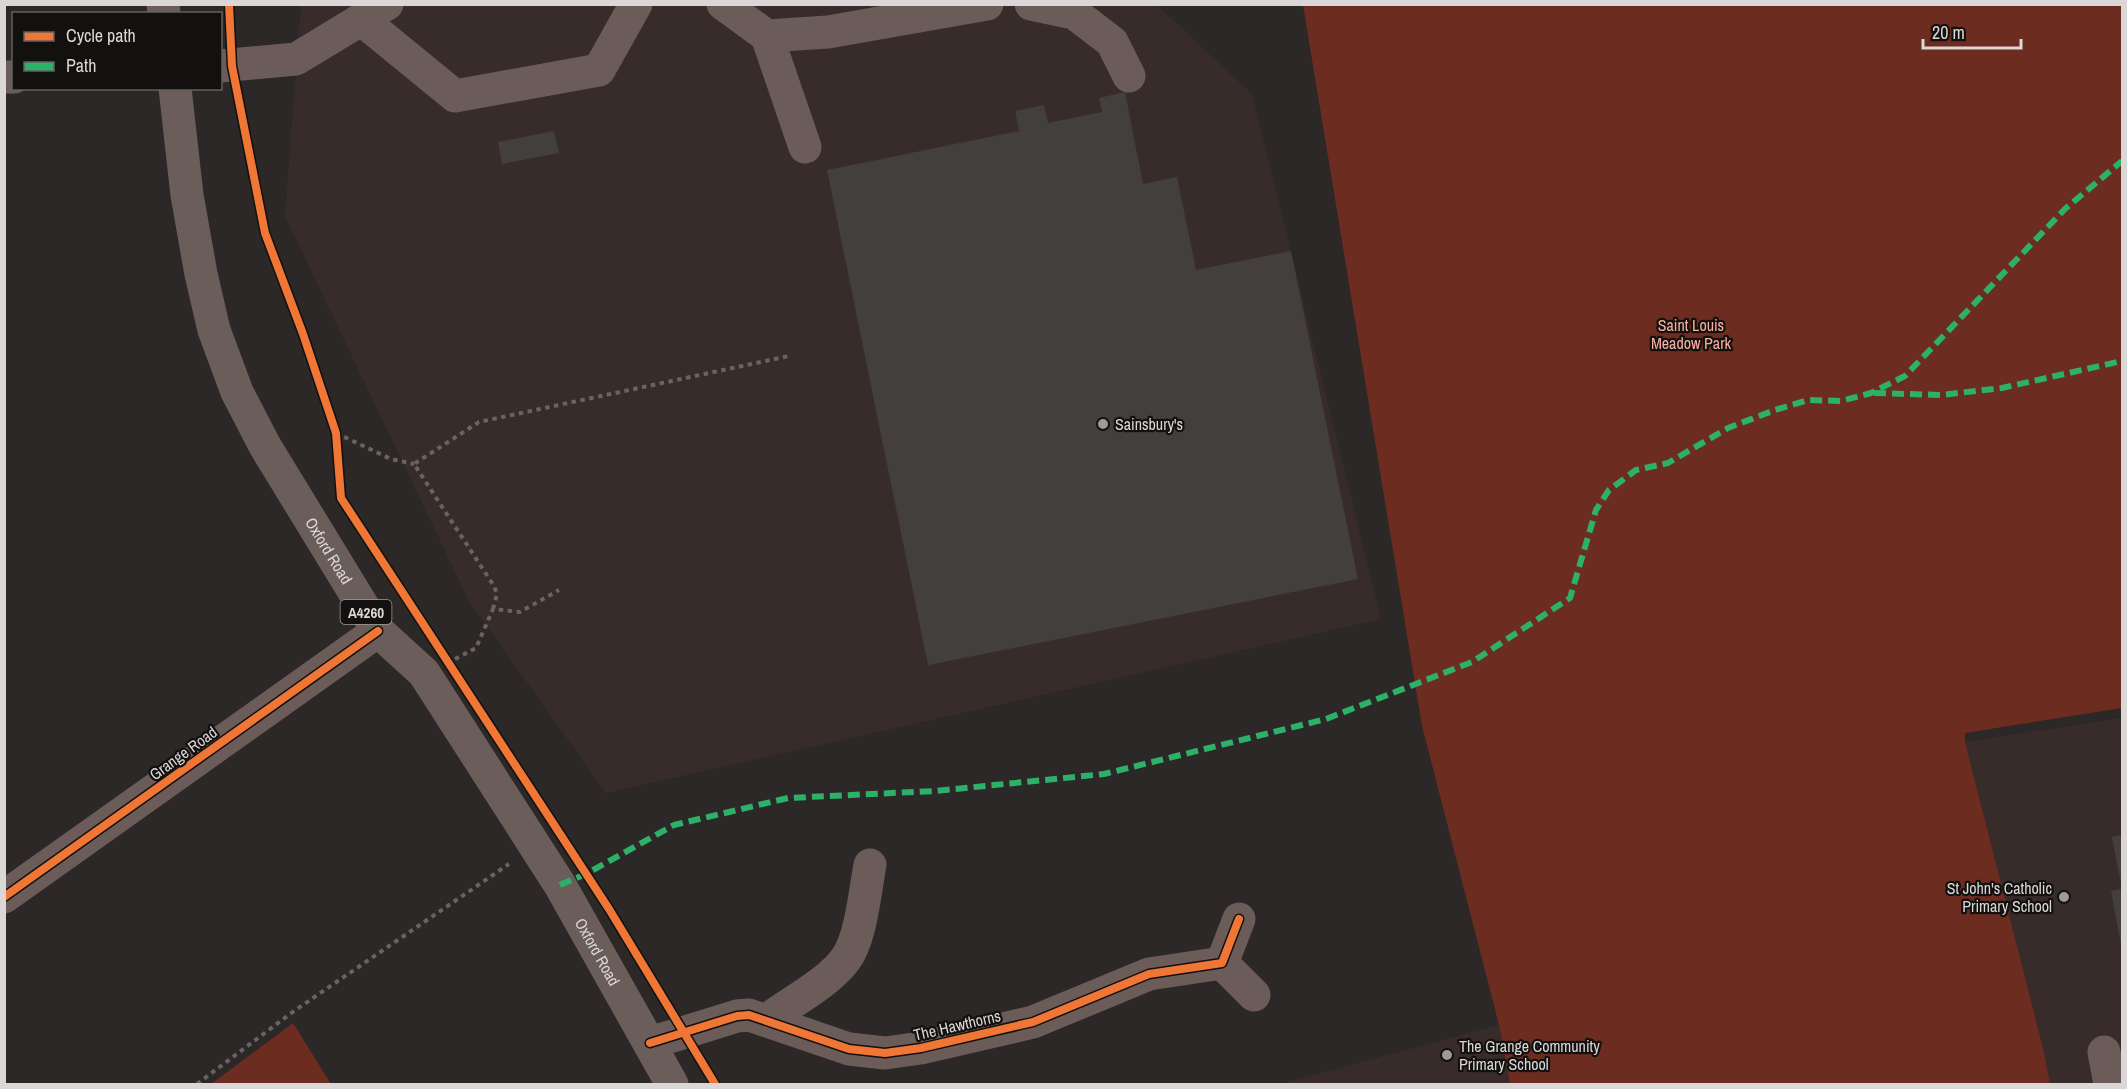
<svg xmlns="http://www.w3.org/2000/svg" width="2127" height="1089" font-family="'Archivo Narrow',sans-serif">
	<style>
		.built { fill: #382c2a }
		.green { fill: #6c2c20 }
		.building { fill: #423f3e }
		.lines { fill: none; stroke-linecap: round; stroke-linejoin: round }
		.path { stroke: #6d6260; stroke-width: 4; stroke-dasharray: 4.5 4.5; stroke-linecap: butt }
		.minor { stroke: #6c5c59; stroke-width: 33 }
		.major { stroke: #6b5e5a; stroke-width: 33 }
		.quiet { stroke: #2db169; stroke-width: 6; stroke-dasharray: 12 6; stroke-linecap: butt }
		.cycleway-casing { stroke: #131010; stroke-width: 11 }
		.cycleway { stroke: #f07635; stroke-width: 8 }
		.poi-dot { fill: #9d9a99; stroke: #131010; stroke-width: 2 }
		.labels { text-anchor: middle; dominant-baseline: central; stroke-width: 4.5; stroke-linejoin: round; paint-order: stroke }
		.shield { fill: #131010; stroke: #9f9b9b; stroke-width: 1.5 }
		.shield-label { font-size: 15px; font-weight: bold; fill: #dbd7d6 }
		.park-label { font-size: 16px; fill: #f9b0a0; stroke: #131010 }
		.poi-label { font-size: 16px; fill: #dbd7d6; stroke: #131010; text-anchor: start }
		.street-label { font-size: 16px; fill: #dbd7d6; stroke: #131010 }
	</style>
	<rect width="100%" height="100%" fill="#2b2827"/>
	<g class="built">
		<path d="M 301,5 L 1157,5 L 1252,94 L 1381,619 L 606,793 L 469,601 L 285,216 Z"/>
		<path d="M 2122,718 L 2122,1084 L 2050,1084 L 2044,1052 L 1965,742 Z"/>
		<path d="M 1499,1025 L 1510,1084 L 1280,1084 Z"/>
	</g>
	<g class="green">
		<path d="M 1303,5 L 2122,5 L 2122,708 L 1965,733 L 1965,742 L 2044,1052 L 2050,1084 L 1510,1084 L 1499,1025 L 1422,726 Z"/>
		<path d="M 293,1023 L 331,1084 L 211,1084 Z"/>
	</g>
	<g class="building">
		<path d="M 1125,92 L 1143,184 L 1177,177 L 1196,270 L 1291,251 L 1358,579 L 928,665 L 827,170 L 1019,131 L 1015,111 L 1044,105 L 1048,123 L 1102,112 L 1099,98 Z"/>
		<path d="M 554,131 L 559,153 L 502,164 L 498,142 Z"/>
		<path d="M 2122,835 L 2122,884 L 2121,884 L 2112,837 Z"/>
		<path d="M 2122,889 L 2122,945 L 2121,945 L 2111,891 Z"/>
	</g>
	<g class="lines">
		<g class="path">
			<path d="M 336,433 L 391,459 L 414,464"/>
			<path d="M 493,609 L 497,594 L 494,586 L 414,464 L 479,422 L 789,356"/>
			<path d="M 455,659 L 476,648 L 493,609 L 520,612 L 559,590"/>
			<path d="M 197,1084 L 294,1011 L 509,864"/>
		</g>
		<g class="minor">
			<path d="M 723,4 L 767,36 L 805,147"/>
			<path d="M 1031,4 L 1074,13 L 1112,42 L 1129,76"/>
			<path d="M 362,20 L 455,96 L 599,70 L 636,4"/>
			<path d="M 767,36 L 828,32 L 987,4"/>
			<path d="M 220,66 L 296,59 L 387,4"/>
			<path d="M 4,77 L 14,77"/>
			<path d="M 4,897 L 378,631"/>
			<path d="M 1222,963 L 1254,995"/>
			<path d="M 767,1020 C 791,1002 828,983 845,960 C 861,940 865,891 870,865"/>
			<path d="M 650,1043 L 737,1016 L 749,1015 L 849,1049 L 885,1053 L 921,1048 L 1033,1022 L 1149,974 L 1222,963 L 1239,919"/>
			<path d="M 2104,1052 L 2110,1084"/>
		</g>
		<g class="major">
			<path d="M 163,4 L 164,14"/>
			<path id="s1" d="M 175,88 L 187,195 L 201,274 L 214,330 L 237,392 L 265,446 L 378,631 L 424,673 L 560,885 L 672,1084"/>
		</g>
		<g class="quiet">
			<path d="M 1874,393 L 1941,395 L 2002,388 L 2122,361"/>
			<path d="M 560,885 L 586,874 L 674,825 L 788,798 L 935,791 L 1104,774 L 1326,719 L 1472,662 L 1570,598 L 1596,510 L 1609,490 L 1636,470 L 1668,463 L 1728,428 L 1775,410 L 1808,400 L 1841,401 L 1871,393 L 1905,376 L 2065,209 L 2122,161"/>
		</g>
		<defs>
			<g id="cycleway">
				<path d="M 229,4 L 232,66 L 265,233 L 303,334 L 336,433 L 341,498 L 609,909 L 715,1084"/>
				<path d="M 4,897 L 378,631"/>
				<path d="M 650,1043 L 737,1016 L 749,1015 L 849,1049 L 885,1053 L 921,1048 L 1033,1022 L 1149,974 L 1222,963 L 1239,919"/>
			</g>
		</defs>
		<use href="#cycleway" class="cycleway-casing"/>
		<use href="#cycleway" class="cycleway"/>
	</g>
	<g class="poi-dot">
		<circle cx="1103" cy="424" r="6"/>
		<circle cx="2064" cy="897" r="6"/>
		<circle cx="1447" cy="1055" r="6"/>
	</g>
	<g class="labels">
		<rect class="shield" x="340.5" y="600" width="51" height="24" rx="4.5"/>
		<g class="shield-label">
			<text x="366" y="612">A4260</text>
		</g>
		<g class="park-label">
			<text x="1691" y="325">Saint Louis<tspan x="1691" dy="18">Meadow Park</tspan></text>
		</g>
		<g class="poi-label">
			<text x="1115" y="424">Sainsbury's</text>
			<text x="2052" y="888" text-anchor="end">St John's Catholic<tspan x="2052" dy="18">Primary School</tspan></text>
			<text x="1459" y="1046">The Grange Community<tspan x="1459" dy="18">Primary School</tspan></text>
		</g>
		<g class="street-label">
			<text stroke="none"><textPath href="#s1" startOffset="495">Oxford Road</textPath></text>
			<text transform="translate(183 753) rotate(-36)">Grange Road</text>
			<text stroke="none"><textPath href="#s1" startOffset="980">Oxford Road</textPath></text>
			<text transform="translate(957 1025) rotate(-13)">The Hawthorns</text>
		</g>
	</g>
	<rect width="2127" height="1089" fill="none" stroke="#dbd7d6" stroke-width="12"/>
	<rect x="12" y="12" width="210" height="78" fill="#131010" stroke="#63605f" stroke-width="1.5"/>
	<rect x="24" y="32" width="30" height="9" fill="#f07635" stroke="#63605f" stroke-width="1.5"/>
	<text x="66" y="42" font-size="18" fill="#dbd7d6">Cycle path</text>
	<rect x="24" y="62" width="30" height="9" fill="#2db169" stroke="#63605f" stroke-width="1.5"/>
	<text x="66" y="72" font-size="18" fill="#dbd7d6">Path</text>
	<path d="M1923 39v9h98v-9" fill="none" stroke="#dbd7d6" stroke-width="3"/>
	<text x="1932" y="39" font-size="18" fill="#dbd7d6" stroke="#131010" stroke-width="4.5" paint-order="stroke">20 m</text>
</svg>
